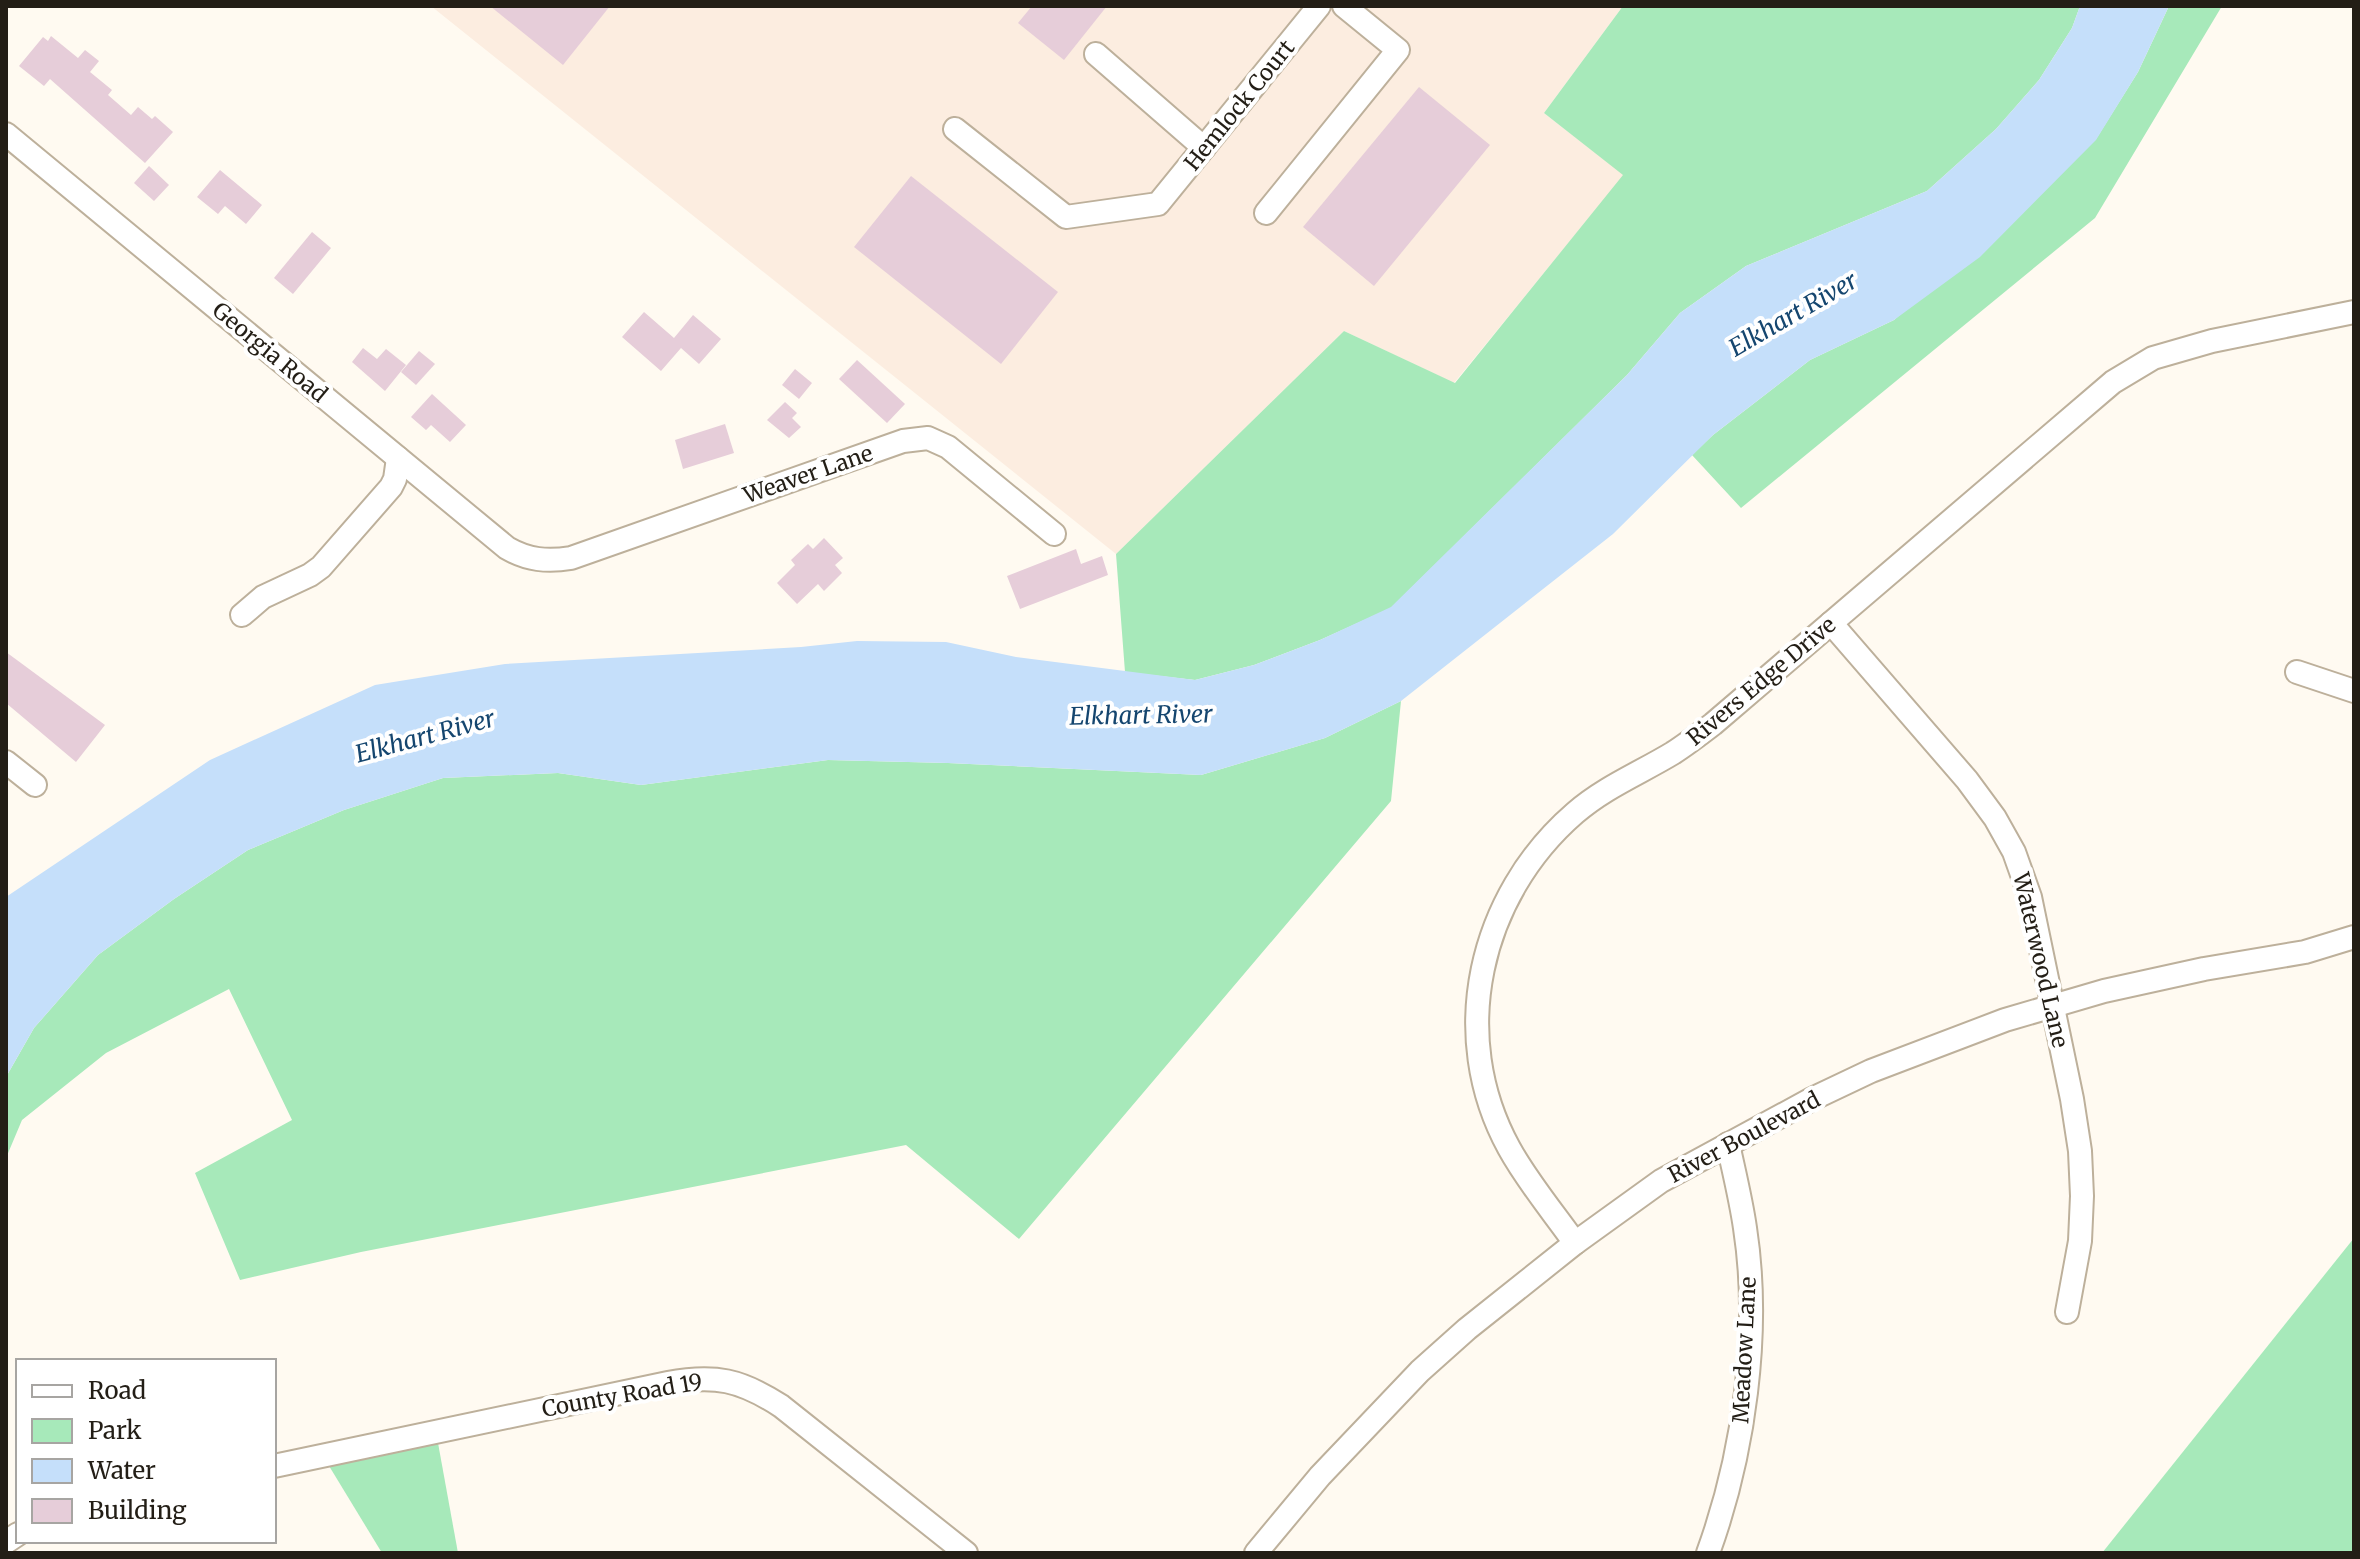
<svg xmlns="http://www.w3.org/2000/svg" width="2360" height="1559" font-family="Merriweather,serif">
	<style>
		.commercial { fill: #fcede0 }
		.green { fill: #a7e9ba }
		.water { fill: #c5dffa }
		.building { fill: #e6cdd9 }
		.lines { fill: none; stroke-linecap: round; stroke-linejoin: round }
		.minor-casing { stroke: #bdb09b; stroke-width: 26 }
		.minor { stroke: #fff; stroke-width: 22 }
		.labels { text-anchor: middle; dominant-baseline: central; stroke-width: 8; stroke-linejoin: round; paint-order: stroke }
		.street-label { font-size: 22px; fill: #231e16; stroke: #fff }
		.water-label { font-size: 24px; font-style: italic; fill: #15466f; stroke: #fff }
	</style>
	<rect width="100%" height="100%" fill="#fffaf1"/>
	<path class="commercial" d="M 431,6 L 1623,6 L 1544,113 L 1624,175 L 1454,383 L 1344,331 L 1116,554 Z"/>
	<g class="green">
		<path d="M 1623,6 L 2080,6 L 2072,28 L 2039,80 L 1996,129 L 1927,191 L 1746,266 L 1680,313 L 1627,375 L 1391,608 L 1320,640 L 1254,665 L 1195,680 L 1125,672 L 1116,554 L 1344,331 L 1455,383 L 1623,175 L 1544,113 Z"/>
		<path d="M 2169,6 L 2222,6 L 2095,218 L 1741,508 L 1692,455 L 1713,435 L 1810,360 L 1894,320 L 2096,139 L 2138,72 Z"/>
		<path d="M 1401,701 L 1391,801 L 1019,1239 L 906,1145 L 361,1252 L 240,1280 L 195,1173 L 292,1120 L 229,989 L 106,1053 L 22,1120 L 6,1158 L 6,1077 L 34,1028 L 98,955 L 174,899 L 248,850 L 344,810 L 443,778 L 558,773 L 641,785 L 828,760 L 948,763 L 1201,775 L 1325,738 Z"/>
		<path d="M 2354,1238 L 2354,1553 L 2102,1553 Z"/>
		<path d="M 436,1432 L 458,1553 L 382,1553 L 323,1456 Z"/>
	</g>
	<path class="water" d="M 2080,6 L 2169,6 L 2138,72 L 2096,140 L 1980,257 L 1894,320 L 1810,360 L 1713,435 L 1613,534 L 1401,701 L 1325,738 L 1201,775 L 948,763 L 828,760 L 641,785 L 558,773 L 443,778 L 344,810 L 248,850 L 174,899 L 98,955 L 34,1028 L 6,1077 L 6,897 L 210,760 L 375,685 L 505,664 L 801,647 L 857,641 L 946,642 L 1016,657 L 1195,680 L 1254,665 L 1320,640 L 1391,607 L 1627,375 L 1680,313 L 1746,266 L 1927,191 L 1996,129 L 2039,80 L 2072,28 Z"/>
	<g class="building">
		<path d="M 490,6 L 610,6 L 563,65 Z"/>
		<path d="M 1032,6 L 1107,6 L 1064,60 L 1018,23 Z"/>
		<path d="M 51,36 L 78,58 L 85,50 L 99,61 L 90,72 L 112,90 L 108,95 L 131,115 L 138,107 L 152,119 L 155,116 L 173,132 L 145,163 L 50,79 L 44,86 L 19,66 L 43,37 L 48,41 Z"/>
		<path d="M 1419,87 L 1490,145 L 1374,286 L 1303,227 Z"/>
		<path d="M 149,166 L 169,185 L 154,201 L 134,183 Z"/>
		<path d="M 220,170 L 262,205 L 246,224 L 225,206 L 218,214 L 197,197 Z"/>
		<path d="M 911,176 L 1058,292 L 1001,364 L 854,247 Z"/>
		<path d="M 312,232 L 331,248 L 293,294 L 274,278 Z"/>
		<path d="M 644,312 L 674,338 L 693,315 L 721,339 L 699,364 L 681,348 L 661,371 L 622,337 Z"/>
		<path d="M 363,348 L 377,359 L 386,349 L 406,365 L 385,391 L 352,362 Z"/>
		<path d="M 419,351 L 435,364 L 416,385 L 401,372 Z"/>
		<path d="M 857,360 L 905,404 L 887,423 L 839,379 Z"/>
		<path d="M 795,369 L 812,383 L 799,399 L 782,385 Z"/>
		<path d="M 432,394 L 466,425 L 450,442 L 431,425 L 426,430 L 411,417 Z"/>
		<path d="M 785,402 L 797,413 L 792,418 L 801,427 L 789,438 L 767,420 Z"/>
		<path d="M 725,424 L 734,453 L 683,469 L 675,440 Z"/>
		<path d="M 824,538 L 843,558 L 835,565 L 842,573 L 824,591 L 818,584 L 797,604 L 777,583 L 795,565 L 791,560 L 808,544 L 813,549 Z"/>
		<path d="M 1076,549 L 1081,564 L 1102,556 L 1108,575 L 1020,609 L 1007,576 Z"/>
		<path d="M 6,652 L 105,725 L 76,762 L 6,703 Z"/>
	</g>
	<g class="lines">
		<defs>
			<g id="minor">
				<path d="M 1096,54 L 1204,148"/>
				<path d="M 955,129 L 1066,217 L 1158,204 L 1319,6"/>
				<path d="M 6,134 L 507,548 C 528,560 547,562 571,558 L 903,441 L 928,438 L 948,447 L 1054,534"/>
				<path d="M 1266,213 L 1398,50 L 1344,6"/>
				<path d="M 242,615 L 263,597 L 310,575 L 321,567 L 391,487 L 395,479 L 398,458"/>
				<path d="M 1831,623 L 1967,780 L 1995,818 L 2014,852 L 2030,897 L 2072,1099 L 2080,1151 L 2082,1196 L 2080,1241 L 2067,1312"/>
				<path d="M 2297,672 L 2354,691"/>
				<path d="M 6,762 L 35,785"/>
				<path d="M 1575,1243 C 1553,1212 1527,1181 1509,1148 C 1447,1035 1479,896 1575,813 C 1605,787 1640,773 1673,753 C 1687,744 1700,734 1713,724 L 2113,382 L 2153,358 L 2212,341 L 2354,312"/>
				<path d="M 274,1466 L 668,1383 C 715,1374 741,1380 781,1406 L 966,1553"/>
				<path d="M 6,1542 L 18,1534"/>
				<path d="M 1256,1553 L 1320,1476 L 1420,1371 L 1467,1329 L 1575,1243 L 1661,1181 L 1812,1099 L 1871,1071 L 2005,1020 L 2104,991 L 2204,969 L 2305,952 L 2354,937"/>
				<path d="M 1708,1553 C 1744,1454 1761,1332 1745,1228 C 1741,1200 1734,1172 1728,1144"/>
			</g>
		</defs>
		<use href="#minor" class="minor-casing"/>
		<use href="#minor" class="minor"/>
	</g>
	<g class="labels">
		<g class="street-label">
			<text transform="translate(1239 105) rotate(-51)">Hemlock Court</text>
			<text transform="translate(270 352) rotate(40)">Georgia Road</text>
			<text transform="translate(808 474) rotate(-19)">Weaver Lane</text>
			<text transform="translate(1761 681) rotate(-40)">Rivers Edge Drive</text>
			<text transform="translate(2041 960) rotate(77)">Waterwood Lane</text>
			<text transform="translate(1744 1137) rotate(-28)">River Boulevard</text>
			<text transform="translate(1744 1350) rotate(-87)">Meadow Lane</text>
			<text transform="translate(622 1395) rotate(-10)">County Road 19</text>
		</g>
		<g class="water-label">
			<text transform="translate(1793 314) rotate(-30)">Elkhart River</text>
			<text transform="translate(1141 715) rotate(-1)">Elkhart River</text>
			<text transform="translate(425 736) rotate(-15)">Elkhart River</text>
		</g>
	</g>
	<rect width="2360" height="1559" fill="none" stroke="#231e16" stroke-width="16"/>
	<rect x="16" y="1359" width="260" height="184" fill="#ffffff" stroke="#a7a5a2" stroke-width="2"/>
	<rect x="32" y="1385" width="40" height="12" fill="#ffffff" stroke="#a7a5a2" stroke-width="2"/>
	<text x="88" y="1399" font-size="24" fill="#231e16">Road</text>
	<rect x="32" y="1419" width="40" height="24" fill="#a7e9ba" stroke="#a7a5a2" stroke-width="2"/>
	<text x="88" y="1439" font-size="24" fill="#231e16">Park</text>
	<rect x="32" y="1459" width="40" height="24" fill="#c5dffa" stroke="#a7a5a2" stroke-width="2"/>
	<text x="88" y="1479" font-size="24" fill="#231e16">Water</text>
	<rect x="32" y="1499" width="40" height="24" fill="#e6cdd9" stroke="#a7a5a2" stroke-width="2"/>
	<text x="88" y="1519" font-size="24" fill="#231e16">Building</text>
</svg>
